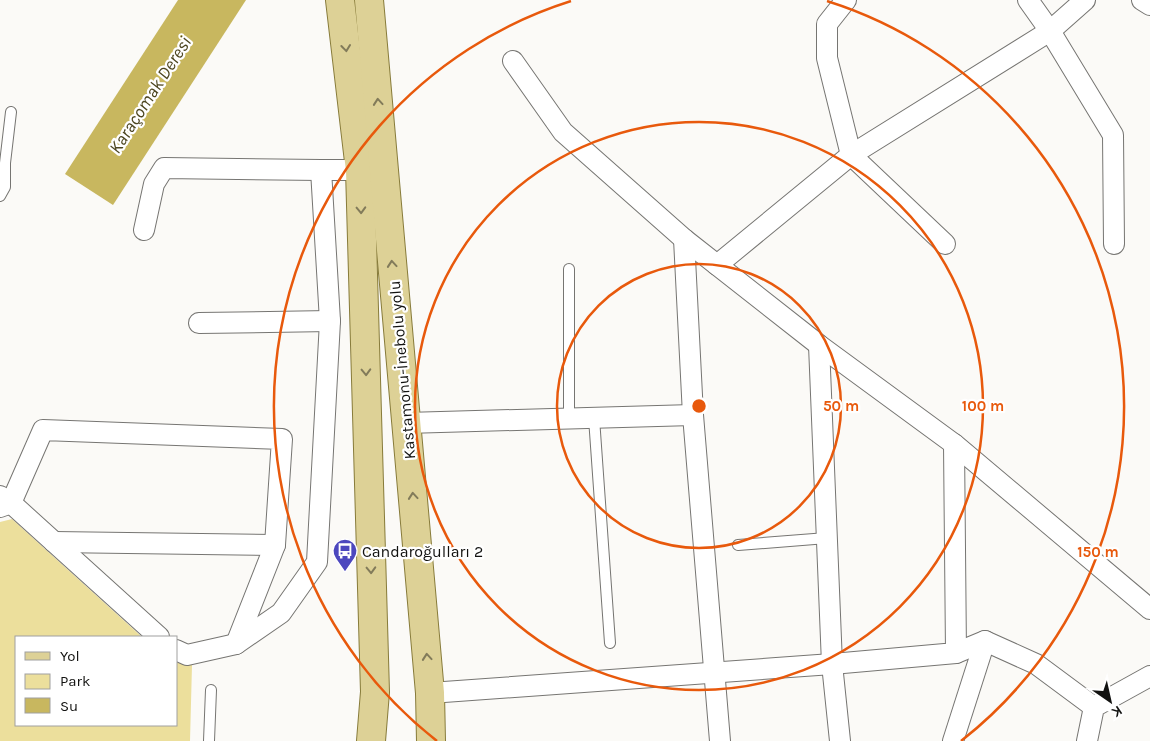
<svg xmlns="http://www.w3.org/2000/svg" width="1150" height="741" font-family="Karla,sans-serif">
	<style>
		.green { fill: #ecdf9c }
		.water { fill: #c8b75f }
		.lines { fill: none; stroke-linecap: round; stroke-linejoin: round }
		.lane-casing { stroke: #767572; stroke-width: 12 }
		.street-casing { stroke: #767572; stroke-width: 22 }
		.primary-casing { stroke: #877b3a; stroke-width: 30 }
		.lane { stroke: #fff; stroke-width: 10 }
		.street { stroke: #fff; stroke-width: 20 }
		.primary { stroke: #ddd196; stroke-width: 28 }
		.oneway { stroke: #827b5a }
		.ring { fill: none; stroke: #e8590c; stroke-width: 2.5 }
		.labels { text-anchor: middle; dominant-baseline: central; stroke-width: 4.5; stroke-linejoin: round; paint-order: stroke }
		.street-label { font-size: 16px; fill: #121210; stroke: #fff }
		.poi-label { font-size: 16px; fill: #121210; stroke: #fff; text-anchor: start }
		.water-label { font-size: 18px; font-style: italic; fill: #4d4620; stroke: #fff }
		.centre { fill: #e8590c; stroke: #fff; stroke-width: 2.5 }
		.ring-label { font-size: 15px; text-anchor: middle; font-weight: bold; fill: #e8590c; stroke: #fff; stroke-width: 4.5; stroke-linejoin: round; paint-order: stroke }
	</style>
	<rect width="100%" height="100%" fill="#fbfaf7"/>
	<path class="green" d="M 12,519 L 142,637 L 16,637 L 16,725 L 176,725 L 176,662 L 192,665 L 190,741 L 0,741 L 0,522 Z"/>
	<path class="water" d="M 178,0 L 246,0 L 113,205 L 65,174 Z"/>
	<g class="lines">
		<defs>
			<g id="lane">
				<path d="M 0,196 L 5,187 L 5,163 L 11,112"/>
				<path d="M 569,269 L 569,419"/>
				<path d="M 594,418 L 610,643"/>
				<path d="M 738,545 L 827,538"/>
				<path d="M 209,741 L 211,690"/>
			</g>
			<g id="street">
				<path d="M 846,0 L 827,24 L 827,58 L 851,155 L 945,244"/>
				<path d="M 1028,0 L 1050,31 L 1113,135 L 1114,244"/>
				<path d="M 1142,0 L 1150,5"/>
				<path d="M 513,61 L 563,132 L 684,239 L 819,345 L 954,444 L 1150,609"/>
				<path d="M 144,230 L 154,184 L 164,168 L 321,170"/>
				<path d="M 684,239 L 693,415 L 720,741"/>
				<path d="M 717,265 L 851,155 L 1050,31 L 1085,0"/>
				<path d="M 199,323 L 330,321"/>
				<path d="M 819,345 L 832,664 L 840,741"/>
				<path d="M 406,423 L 693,415"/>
				<path d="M 0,496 L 11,503 L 159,637"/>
				<path d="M 0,507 L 11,503 L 43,430 L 282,439 L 275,545 L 236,644"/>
				<path d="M 54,542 L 275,545"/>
				<path d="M 176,650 L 187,655 L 236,644 L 281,613 L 317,562 L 330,321 L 321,170 L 360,170"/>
				<path d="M 956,653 L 985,641 L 1036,664 L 1094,707"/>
				<path d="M 430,693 L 832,664 L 956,653 L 954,444"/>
				<path d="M 953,741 L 985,641"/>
				<path d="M 1087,741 L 1094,707 L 1150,676"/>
			</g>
			<g id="primary">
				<path d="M 340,0 L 360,170 L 375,692 L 371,741"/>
				<path d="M 369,0 L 430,693 L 431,741"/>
			</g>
		</defs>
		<use href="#lane" class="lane-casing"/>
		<use href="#street" class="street-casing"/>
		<use href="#primary" class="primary-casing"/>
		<use href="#lane" class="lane"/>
		<use href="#street" class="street"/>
		<use href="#primary" class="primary"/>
	</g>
	<defs><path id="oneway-chevron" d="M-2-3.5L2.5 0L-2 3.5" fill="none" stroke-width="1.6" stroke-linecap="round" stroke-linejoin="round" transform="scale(1.25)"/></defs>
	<g class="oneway">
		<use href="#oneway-chevron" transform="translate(346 48) rotate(83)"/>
		<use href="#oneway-chevron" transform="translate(378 102) rotate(-95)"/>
		<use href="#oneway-chevron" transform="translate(361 210) rotate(88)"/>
		<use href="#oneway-chevron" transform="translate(392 264) rotate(-95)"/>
		<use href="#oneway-chevron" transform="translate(366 372) rotate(88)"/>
		<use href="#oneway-chevron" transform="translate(413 496) rotate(-95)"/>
		<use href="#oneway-chevron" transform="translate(371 570) rotate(88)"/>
		<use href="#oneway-chevron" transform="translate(427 657) rotate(-95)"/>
	</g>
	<g class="ring">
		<circle cx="699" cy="406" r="142"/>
		<circle cx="699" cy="406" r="284"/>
		<path d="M437 741A425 425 0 0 1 571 1M827 1A425 425 0 0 1 961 741"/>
	</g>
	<defs>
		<symbol id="bus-pin" viewBox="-11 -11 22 30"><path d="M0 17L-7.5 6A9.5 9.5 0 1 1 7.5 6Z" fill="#4c47be" stroke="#fff"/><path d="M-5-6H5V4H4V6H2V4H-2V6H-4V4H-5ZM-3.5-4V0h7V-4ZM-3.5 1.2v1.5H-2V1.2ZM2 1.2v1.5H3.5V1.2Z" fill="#fff"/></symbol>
	</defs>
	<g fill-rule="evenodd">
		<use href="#bus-pin" x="331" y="537" width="28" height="38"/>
	</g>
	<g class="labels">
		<g class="street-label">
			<text transform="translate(402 370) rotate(-95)">Kastamonu-İnebolu yolu</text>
		</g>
		<g class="poi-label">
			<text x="362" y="551">Candaroğulları 2</text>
		</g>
		<g class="water-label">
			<text transform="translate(150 95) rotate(-57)">Karaçomak Deresi</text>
		</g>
	</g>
	<circle cx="699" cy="406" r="8" class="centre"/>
	<g class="ring-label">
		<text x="841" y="411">50 m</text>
		<text x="983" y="411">100 m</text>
		<text x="1098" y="557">150 m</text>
	</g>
	<rect x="15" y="636" width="162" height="90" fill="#ffffff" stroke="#a0a09f"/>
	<rect x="25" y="652" width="25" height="8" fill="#ddd196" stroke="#a0a09f"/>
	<text x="60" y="661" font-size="15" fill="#121210">Yol</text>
	<rect x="25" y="674" width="25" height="15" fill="#ecdf9c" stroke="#a0a09f"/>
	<text x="60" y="686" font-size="15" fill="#121210">Park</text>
	<rect x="25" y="698" width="25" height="15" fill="#c8b75f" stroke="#a0a09f"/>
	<text x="60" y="711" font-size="15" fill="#121210">Su</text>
	<g transform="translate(1110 701) rotate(146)" stroke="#ffffff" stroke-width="4" paint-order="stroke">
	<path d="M0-4L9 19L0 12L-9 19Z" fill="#121210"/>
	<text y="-8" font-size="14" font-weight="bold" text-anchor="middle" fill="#121210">K</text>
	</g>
</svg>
